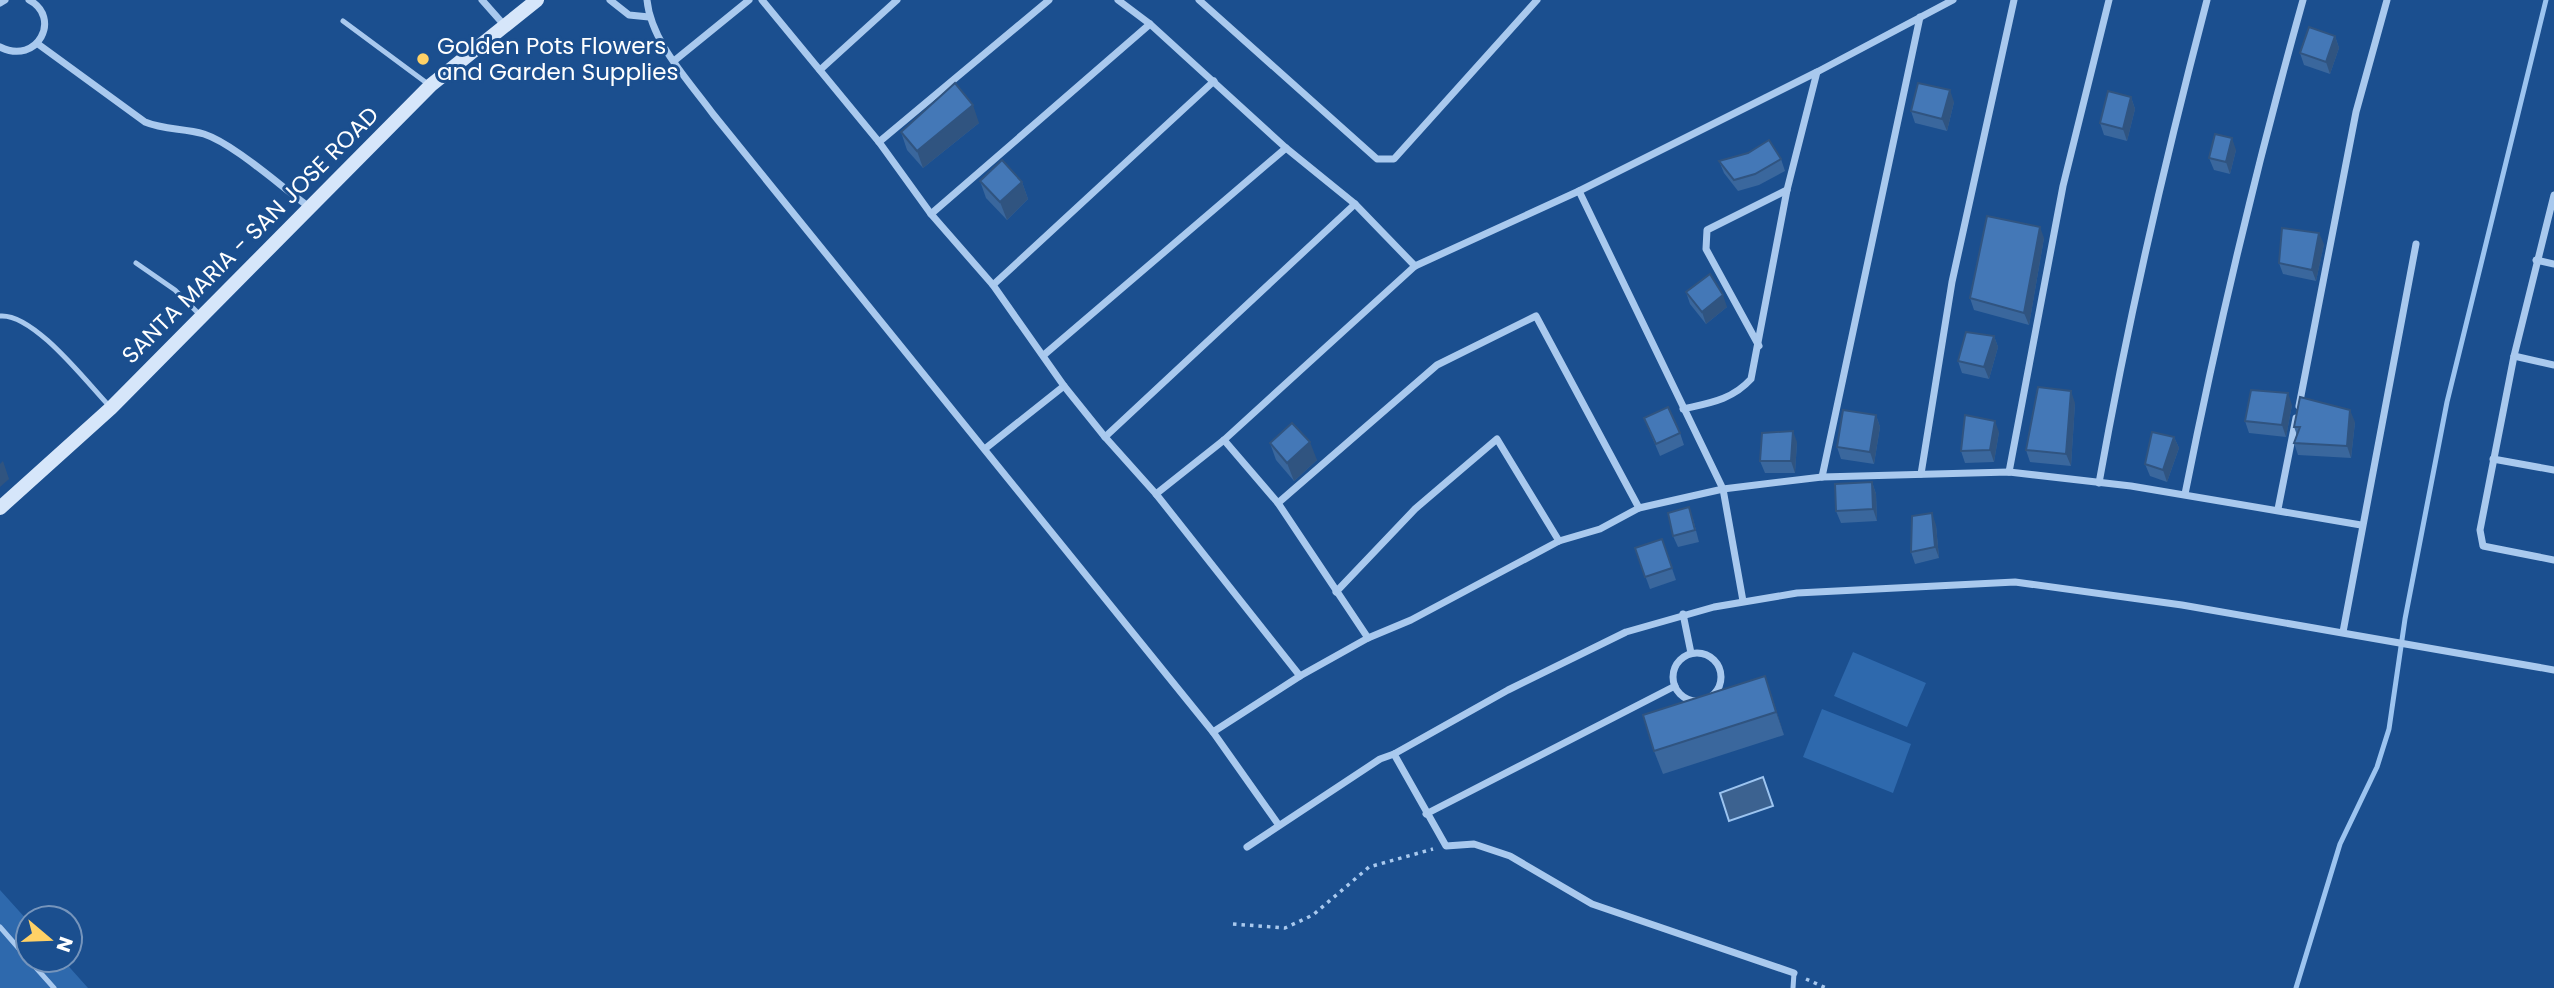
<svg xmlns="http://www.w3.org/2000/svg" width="2554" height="988" font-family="Poppins,sans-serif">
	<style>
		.green { fill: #2e69ad }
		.water { fill: #3c6290; stroke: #9cc4f0; stroke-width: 2 }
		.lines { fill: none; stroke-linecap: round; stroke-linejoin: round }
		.stream { stroke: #9cc4f0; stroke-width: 5 }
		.path { stroke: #a9c9ee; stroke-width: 3.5; stroke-dasharray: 3.5 5; stroke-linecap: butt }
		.service { stroke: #a9c9ee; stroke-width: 5 }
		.minor { stroke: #a9c9ee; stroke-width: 7 }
		.secondary { stroke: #d6e6fa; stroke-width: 14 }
		.wall { fill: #3a679d }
		.shaded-wall { fill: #305480 }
		.building { fill: #4478b7; stroke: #305480; stroke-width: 2 }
		.poi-dot { fill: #ffd166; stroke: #1b4f8f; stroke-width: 2.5 }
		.labels { text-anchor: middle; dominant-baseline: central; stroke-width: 6; stroke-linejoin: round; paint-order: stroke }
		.poi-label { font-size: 23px; fill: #fff; stroke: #1b4f8f; text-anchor: start }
		.street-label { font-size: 23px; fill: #fff; stroke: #1b4f8f }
	</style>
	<rect width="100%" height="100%" fill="#1b4f8f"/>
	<g class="green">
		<path d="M 1853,652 L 1926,683 L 1907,727 L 1834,696 Z"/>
		<path d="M 1822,709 L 1911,744 L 1893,793 L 1803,757 Z"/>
		<path d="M 0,890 L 28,921 L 28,960 L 63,960 L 88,988 L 0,988 Z"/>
	</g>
	<path class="water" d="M 1763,777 L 1773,806 L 1729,821 L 1720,793 Z"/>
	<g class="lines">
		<path class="stream" d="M 2296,988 L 2340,844 L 2377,767 L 2389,729 L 2405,619 L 2447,402 L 2546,0"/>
		<g class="path">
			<path d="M 1233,924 L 1285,928 L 1313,915 L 1369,867 L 1433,849"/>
			<path d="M 1806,979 L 1826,988"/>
		</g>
		<g class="service">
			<path d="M 343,21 L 428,84"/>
			<path d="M 136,263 L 175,290 L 200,315"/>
			<path d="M 0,316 C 34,313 87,383 111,408"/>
			<path d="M 0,927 L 28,959"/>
			<path d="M 29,960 L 54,988"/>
			<path d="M 1793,988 L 1794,973"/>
		</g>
		<g class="minor">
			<path d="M 482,0 L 505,26"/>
			<path d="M 610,0 L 629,15 L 649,17"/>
			<path d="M 647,0 C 651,42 689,81 713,114 L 1213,732 L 1278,824"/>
			<path d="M 762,0 L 879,142 L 931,214 L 993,285 L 1064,386 L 1105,437 L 1156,494 L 1300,676"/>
			<path d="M 1118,0 L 1150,24 L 1286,148 L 1355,204 L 1415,266"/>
			<path d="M 1199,0 L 1377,159 L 1394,159 L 1537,0"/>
			<path d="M 0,3 L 5,0"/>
			<path d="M 38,44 L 145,122 C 164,130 184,128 204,134 C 234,144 280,186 308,206"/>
			<path d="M 0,47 C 38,66 62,17 29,0"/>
			<path d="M 674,61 L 749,0"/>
			<path d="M 820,70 L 897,0"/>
			<path d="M 879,142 L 1049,0"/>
			<path d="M 1579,191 L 1723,489 L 1743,601"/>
			<path d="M 2554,195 L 2514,356 L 2480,530 L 2483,546 L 2554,560"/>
			<path d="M 931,214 L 1150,24"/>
			<path d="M 2536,260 L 2554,264"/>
			<path d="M 993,285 L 1214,81"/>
			<path d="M 1759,346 L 1706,249 L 1707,230 L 1787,190"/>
			<path d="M 1045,354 L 1286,148"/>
			<path d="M 2514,356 L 2554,365"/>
			<path d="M 2299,406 L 2356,112 L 2387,0"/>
			<path d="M 1683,409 C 1709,403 1732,400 1751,379 L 1787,190 L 1817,72"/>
			<path d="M 1105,437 L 1355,204"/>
			<path d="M 1224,440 L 1278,503 L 1368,638"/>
			<path d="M 986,448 L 1064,386"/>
			<path d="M 2493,459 L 2554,470"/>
			<path d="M 2009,472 L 2063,186 L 2109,0"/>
			<path d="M 1921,474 L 1952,282 L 2014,0"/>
			<path d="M 1822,477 L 1920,17"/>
			<path d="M 2099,483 C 2128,320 2165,160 2207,0"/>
			<path d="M 1156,494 L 1224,440 L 1415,266 L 1579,191 L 1817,72 L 1953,0"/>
			<path d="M 2185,494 C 2218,328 2257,164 2303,0"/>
			<path d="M 1278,503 L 1437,365 L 1536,316 L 1639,508"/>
			<path d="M 2278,509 L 2296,418"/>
			<path d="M 1336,592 L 1415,509 L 1497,439 L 1559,541"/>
			<path d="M 1683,614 L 1691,653"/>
			<path d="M 2343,632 L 2416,244"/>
			<circle cx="1697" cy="677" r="24"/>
			<path d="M 1213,732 L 1300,676 L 1368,638 L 1411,620 L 1559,541 L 1600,529 L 1639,508 L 1723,489 L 1822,477 L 2009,472 L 2131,486 L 2361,525"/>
			<path d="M 1394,754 L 1446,846 L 1474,844 L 1510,856 L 1592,904 L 1794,973"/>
			<path d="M 1426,814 L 1675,686"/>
			<path d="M 1247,847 L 1380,759 L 1394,754 L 1508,690 L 1626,632 L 1714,607 L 1797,593 L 2015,582 L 2182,605 L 2554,670"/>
		</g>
		<path class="secondary" d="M 0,508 L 111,408 L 431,85 L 537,0"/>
	</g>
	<g class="wall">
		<path d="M 2335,36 L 2339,48 L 2330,74 L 2304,65 L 2300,53 Z"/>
		<path d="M 2131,97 L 2135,109 L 2127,141 L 2104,135 L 2100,123 Z"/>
		<path d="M 1954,102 L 1947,131 L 1915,123 L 1911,111 Z"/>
		<path d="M 979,123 L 923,168 L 907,150 L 901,132 Z"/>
		<path d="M 2236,150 L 2230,174 L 2214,170 L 2209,158 Z"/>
		<path d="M 1781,159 L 1785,171 L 1759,185 L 1738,191 L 1724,173 L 1719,161 Z"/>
		<path d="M 980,181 L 1022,182 L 1028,199 L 1007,220 L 986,198 Z"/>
		<path d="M 2044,238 L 2029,325 L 1974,310 L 1970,298 Z"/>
		<path d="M 2324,244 L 2316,281 L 2283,274 L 2279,263 Z"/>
		<path d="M 1686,292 L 1727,307 L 1706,324 L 1690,304 Z"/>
		<path d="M 1994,336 L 1998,347 L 1989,379 L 1962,373 L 1958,361 Z"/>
		<path d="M 2075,403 L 2071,466 L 2030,462 L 2026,450 Z"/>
		<path d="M 2292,405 L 2286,437 L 2249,433 L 2245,421 Z"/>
		<path d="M 1876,415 L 1880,427 L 1874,464 L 1841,459 L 1837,447 Z"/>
		<path d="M 1644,418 L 1680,433 L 1684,445 L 1660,456 Z"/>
		<path d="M 2355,422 L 2351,458 L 2298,455 L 2294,443 L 2297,435 L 2294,427 Z"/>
		<path d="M 1999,432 L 1994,462 L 1965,463 L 1961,451 Z"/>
		<path d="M 2174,437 L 2179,448 L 2167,482 L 2150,476 L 2145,464 Z"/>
		<path d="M 1797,442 L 1795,473 L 1765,473 L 1760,461 Z"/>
		<path d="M 1270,443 L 1317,460 L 1294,481 L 1276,460 Z"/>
		<path d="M 1872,482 L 1876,494 L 1877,521 L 1841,523 L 1836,511 Z"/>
		<path d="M 1693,519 L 1699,542 L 1678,547 L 1673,536 Z"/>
		<path d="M 1936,525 L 1939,558 L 1915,564 L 1911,552 Z"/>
		<path d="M 1662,539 L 1676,580 L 1650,589 L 1635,548 Z"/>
		<path d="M 1765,676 L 1784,735 L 1663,774 L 1654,751 Z"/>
	</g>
	<g class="shaded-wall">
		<path d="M 2335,36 L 2339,48 L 2330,74 L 2326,62 Z"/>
		<path d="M 1950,90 L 1954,102 L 1947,131 L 1942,119 Z"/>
		<path d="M 2131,97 L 2135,109 L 2127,141 L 2123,129 Z"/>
		<path d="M 973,105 L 979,123 L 923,168 L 917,151 Z"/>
		<path d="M 2232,138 L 2236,150 L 2230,174 L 2226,162 Z"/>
		<path d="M 1022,182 L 1028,199 L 1007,220 L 1000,202 Z"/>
		<path d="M 2040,227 L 2044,238 L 2029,325 L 2024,313 Z"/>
		<path d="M 2319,233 L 2324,244 L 2316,281 L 2312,270 Z"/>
		<path d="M 1723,295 L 1727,307 L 1706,324 L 1702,312 Z"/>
		<path d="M 1994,336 L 1998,347 L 1989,379 L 1984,367 Z"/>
		<path d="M 2071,391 L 2075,403 L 2071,466 L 2066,454 Z"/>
		<path d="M 2288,393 L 2292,405 L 2286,437 L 2282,425 Z"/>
		<path d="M 2350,410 L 2355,422 L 2351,458 L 2347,446 Z"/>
		<path d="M 1876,415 L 1880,427 L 1874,464 L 1870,452 Z"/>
		<path d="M 1995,421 L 1999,432 L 1994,462 L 1990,450 Z"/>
		<path d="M 1793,431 L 1797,442 L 1795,473 L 1791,461 Z"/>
		<path d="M 2174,437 L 2179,448 L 2167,482 L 2163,470 Z"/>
		<path d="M 1310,442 L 1317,460 L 1294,481 L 1287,463 Z"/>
		<path d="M 3,461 L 9,479 L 0,487 L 0,464 Z"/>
		<path d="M 1872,482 L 1876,494 L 1877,521 L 1873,509 Z"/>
		<path d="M 1932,513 L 1936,525 L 1939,558 L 1935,547 Z"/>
		<path d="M 1765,676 L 1773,699 L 1784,735 L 1776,712 Z"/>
	</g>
	<g class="building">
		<path d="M 2309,27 L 2335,36 L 2326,62 L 2300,53 Z"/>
		<path d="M 955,83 L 973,105 L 917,151 L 901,132 Z"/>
		<path d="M 1918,83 L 1950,90 L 1942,119 L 1911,111 Z"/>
		<path d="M 2108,91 L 2131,97 L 2123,129 L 2100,123 Z"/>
		<path d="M 2215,134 L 2232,138 L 2226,162 L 2209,158 Z"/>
		<path d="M 1769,140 L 1781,159 L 1755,174 L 1734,180 L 1719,161 L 1748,153 Z"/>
		<path d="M 1002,160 L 1022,182 L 1000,202 L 980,181 Z"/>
		<path d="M 1987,216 L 2040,227 L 2024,313 L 1970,298 Z"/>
		<path d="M 2282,228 L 2319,233 L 2312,270 L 2279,263 Z"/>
		<path d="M 1710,274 L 1723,295 L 1702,312 L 1686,292 Z"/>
		<path d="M 1966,332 L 1994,336 L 1984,367 L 1958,361 Z"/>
		<path d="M 2038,387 L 2071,391 L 2066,454 L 2026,450 Z"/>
		<path d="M 2251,390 L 2288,393 L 2282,425 L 2245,421 Z"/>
		<path d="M 2300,397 L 2350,410 L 2347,446 L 2294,443 L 2300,427 L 2294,427 Z"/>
		<path d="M 1668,407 L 1680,433 L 1656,444 L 1644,418 Z"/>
		<path d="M 1843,410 L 1876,415 L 1870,452 L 1837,447 Z"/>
		<path d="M 1965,415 L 1995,421 L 1990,450 L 1961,451 Z"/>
		<path d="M 1292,423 L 1310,442 L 1287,463 L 1270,443 Z"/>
		<path d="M 1793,431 L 1791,461 L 1760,461 L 1762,433 Z"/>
		<path d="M 2152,432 L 2174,437 L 2163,470 L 2145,464 Z"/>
		<path d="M 1872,482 L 1873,509 L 1836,511 L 1835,484 Z"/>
		<path d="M 1689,507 L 1695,530 L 1673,536 L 1668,513 Z"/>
		<path d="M 1932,513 L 1935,547 L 1911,552 L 1912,516 Z"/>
		<path d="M 1662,539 L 1672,568 L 1645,577 L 1635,548 Z"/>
		<path d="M 1765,676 L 1776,712 L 1654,751 L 1643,715 Z"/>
	</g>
	<circle class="poi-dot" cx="423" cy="59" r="7"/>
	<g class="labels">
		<g class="poi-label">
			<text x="437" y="46">Golden Pots Flowers<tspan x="437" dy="26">and Garden Supplies</tspan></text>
		</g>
		<g class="street-label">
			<text transform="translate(250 235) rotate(-45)">SANTA MARIA - SAN JOSE ROAD</text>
		</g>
	</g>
	<g transform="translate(49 939) rotate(109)"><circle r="33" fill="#1b4f8f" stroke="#7695bc" stroke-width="2"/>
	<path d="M0-5L12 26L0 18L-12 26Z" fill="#ffd166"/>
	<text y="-10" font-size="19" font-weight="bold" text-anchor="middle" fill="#ffffff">N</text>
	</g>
</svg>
